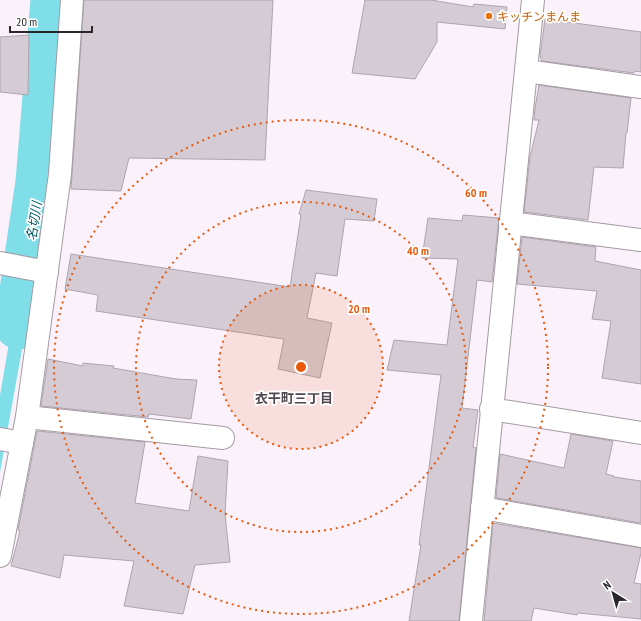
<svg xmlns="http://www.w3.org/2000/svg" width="641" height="621" font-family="'PT Sans Narrow','Noto Sans JP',sans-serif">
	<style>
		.water { fill: #7fdee8 }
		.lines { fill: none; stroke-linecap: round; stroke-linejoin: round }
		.river { stroke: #7fdee8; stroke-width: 49 }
		.building { fill: #d4cbd5; stroke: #ada4ad }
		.minor-casing { stroke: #a39aa3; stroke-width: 24 }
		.minor { stroke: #fff; stroke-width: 22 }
		.ring { fill: none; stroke: #e8590c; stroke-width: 2; stroke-dasharray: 2 4 }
		.food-dot { fill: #e8710a; stroke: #fff; stroke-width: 1.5 }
		.labels { text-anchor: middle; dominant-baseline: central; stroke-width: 3.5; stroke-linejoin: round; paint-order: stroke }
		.food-label { font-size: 12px; fill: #c56008; stroke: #fff; text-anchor: start }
		.water-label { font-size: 13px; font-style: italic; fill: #015b62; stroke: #fff }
		.neighbourhood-label { font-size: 13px; font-weight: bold; fill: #504850; stroke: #fff }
		.centre { fill: #e8590c; stroke: #fff; stroke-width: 2 }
		.ring-label { font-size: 12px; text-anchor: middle; font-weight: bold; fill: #e8590c; stroke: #fff; stroke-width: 3.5; stroke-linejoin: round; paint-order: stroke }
	</style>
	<rect width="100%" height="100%" fill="#fbf1fb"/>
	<g class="water">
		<path d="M 44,0 L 64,0 L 61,50 L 41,49 Z"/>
		<path d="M 36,86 L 56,87 L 54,135 L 33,134 Z"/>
		<path d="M 34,150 L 51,151 L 45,200 L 28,199 Z"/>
		<path d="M 19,276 L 35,277 L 0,472 L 0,395 L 14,314 Z"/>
	</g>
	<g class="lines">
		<path class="river" d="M 19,325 L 40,182 L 55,0"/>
	</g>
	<g class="building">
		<path d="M 84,0 L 273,0 L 265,160 L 129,158 L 121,191 L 71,189 L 72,175 Z"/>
		<path d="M 365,0 L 431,0 L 473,7 L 474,4 L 507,7 L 505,29 L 437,22 L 437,42 L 415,79 L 352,73 Z"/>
		<path d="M 545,19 L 641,32 L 641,72 L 635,71 L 634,73 L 542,61 L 540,56 Z"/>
		<path d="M 29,35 L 28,95 L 0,92 L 0,37 Z"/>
		<path d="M 539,85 L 631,98 L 627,133 L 626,133 L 623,168 L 594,167 L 588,220 L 524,212 L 530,157 L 539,120 L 534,120 L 535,108 Z"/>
		<path d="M 306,190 L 377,199 L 374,221 L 345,219 L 337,276 L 316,273 L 307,318 L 332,323 L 320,378 L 278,369 L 284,339 L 96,311 L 98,295 L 65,289 L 71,254 L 290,287 L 301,215 L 299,214 Z"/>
		<path d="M 463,215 L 499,218 L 492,282 L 477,280 L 462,408 L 478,410 L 473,447 L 476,448 L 459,621 L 409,621 L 421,545 L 419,545 L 441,375 L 387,370 L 394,340 L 447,345 L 458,259 L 422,258 L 428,218 L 462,221 Z"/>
		<path d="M 522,237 L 596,247 L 595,261 L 641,270 L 641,384 L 602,378 L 611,321 L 592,319 L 597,291 L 517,284 Z"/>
		<path d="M 48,359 L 83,366 L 83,363 L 114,366 L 113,368 L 176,379 L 197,380 L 191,419 L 149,414 L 148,417 L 41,406 Z"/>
		<path d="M 37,431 L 145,442 L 135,503 L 189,511 L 198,456 L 228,461 L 225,514 L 230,562 L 195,565 L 183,614 L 124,606 L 134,561 L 64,555 L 60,578 L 11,566 L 20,531 L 18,530 Z"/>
		<path d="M 571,434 L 613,441 L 606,474 L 614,476 L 614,477 L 641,481 L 641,523 L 496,498 L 500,454 L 564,468 Z"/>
		<path d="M 493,523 L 641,548 L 641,553 L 634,583 L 641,584 L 641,619 L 578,613 L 577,615 L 534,608 L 531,621 L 484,621 Z"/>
	</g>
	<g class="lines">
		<defs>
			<g id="minor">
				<path d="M 526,71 L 641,87"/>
				<path d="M 510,223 L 641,240"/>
				<path d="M 0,263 L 47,272"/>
				<path d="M 491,409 L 641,433"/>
				<path d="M 27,417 L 223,438"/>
				<path d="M 0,439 L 22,443"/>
				<path d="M 482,508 L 641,536"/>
				<path d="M 0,556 L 27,417 L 60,174 L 72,0"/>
				<path d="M 471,621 L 533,0"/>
			</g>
		</defs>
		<use href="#minor" class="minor-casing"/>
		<use href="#minor" class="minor"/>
	</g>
	<circle cx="301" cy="367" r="82" fill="#e8590c" fill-opacity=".12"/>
	<g class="ring">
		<circle cx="301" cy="367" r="82"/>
		<circle cx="301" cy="367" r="165"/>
		<circle cx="301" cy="367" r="247"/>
	</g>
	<circle class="food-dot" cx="489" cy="16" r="4"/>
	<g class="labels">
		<g class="food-label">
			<text x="497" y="16">キッチンまんま</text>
		</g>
		<g class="water-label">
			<text transform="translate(34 221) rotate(-81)">名切川</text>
		</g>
		<g class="neighbourhood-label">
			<text x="294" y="398">衣干町三丁目</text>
		</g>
	</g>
	<circle cx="301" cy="367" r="6" class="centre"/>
	<g class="ring-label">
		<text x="476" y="197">60 m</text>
		<text x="418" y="255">40 m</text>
		<text x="359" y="313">20 m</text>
	</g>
	<g transform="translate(613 593) rotate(323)" stroke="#ffffff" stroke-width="3" paint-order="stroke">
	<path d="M0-3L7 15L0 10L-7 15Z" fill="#2a272b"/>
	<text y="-6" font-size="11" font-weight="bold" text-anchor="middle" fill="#2a272b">N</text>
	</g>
	<path d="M10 26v6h82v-6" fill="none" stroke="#2a272b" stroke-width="2"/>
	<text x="16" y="26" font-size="12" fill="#2a272b" stroke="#ffffff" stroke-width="3" paint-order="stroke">20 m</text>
</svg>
